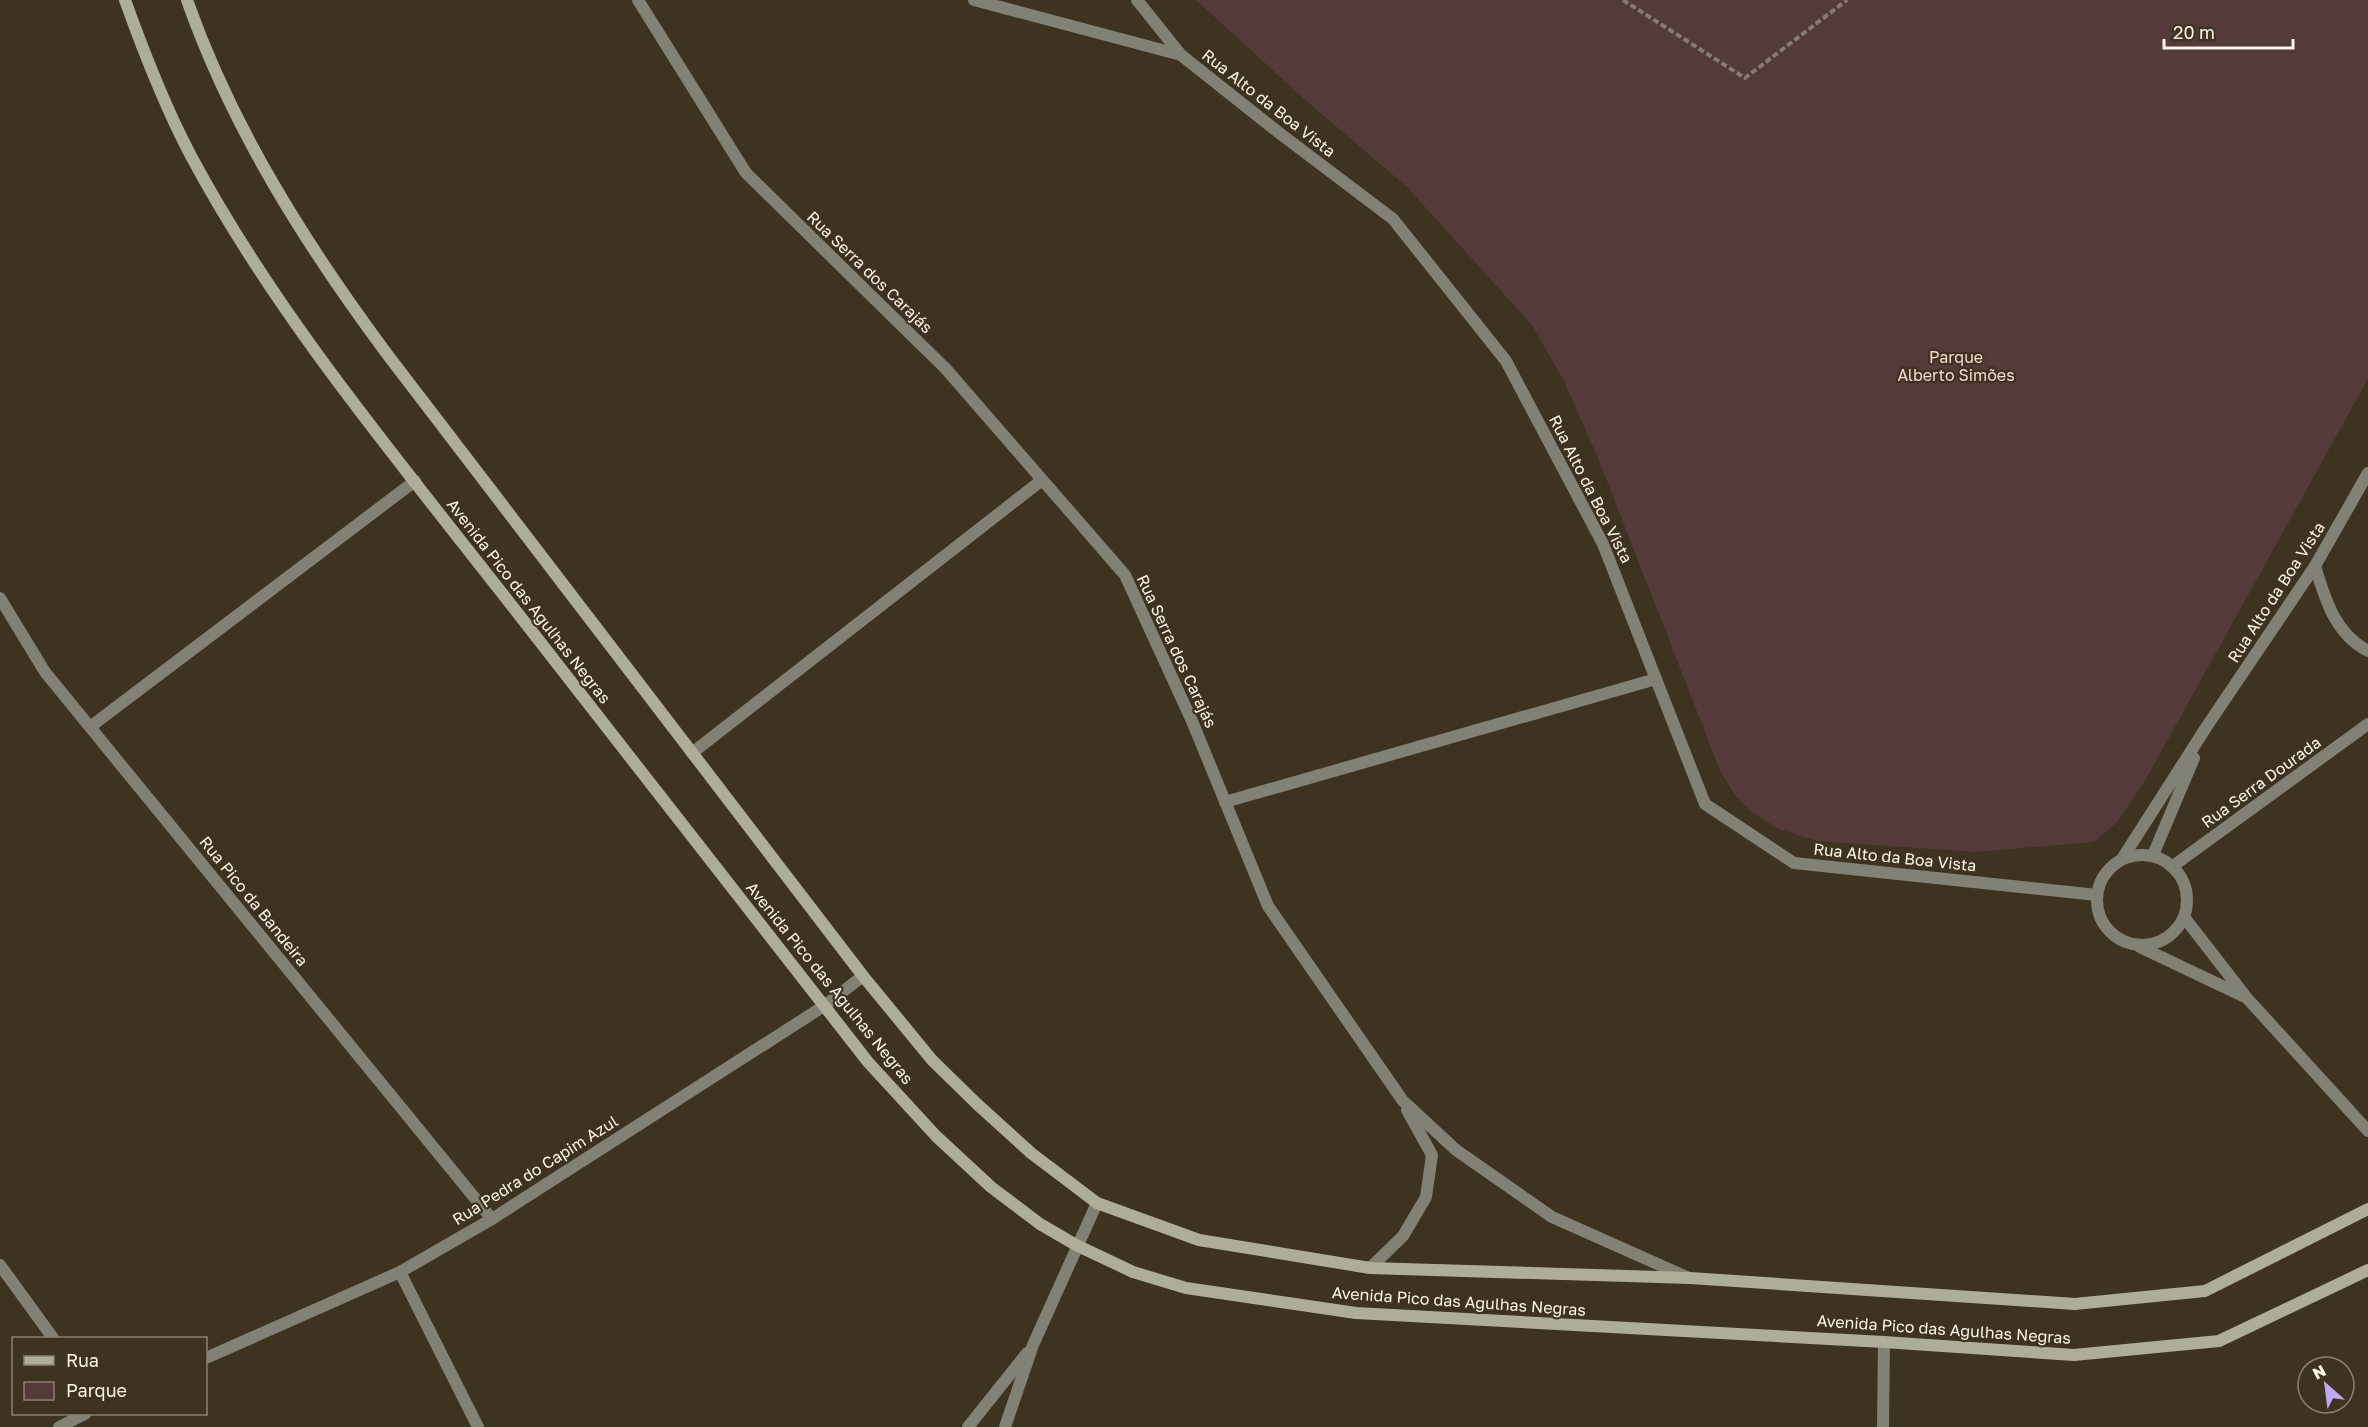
<svg xmlns="http://www.w3.org/2000/svg" width="2368" height="1427" font-family="'Golos Text',sans-serif">
	<style>
		.green { fill: #543a39 }
		.lines { fill: none; stroke-linecap: round; stroke-linejoin: round }
		.path { stroke: #867c6d; stroke-width: 4; stroke-dasharray: 6 3; stroke-linecap: butt }
		.lane { stroke: #828175; stroke-width: 12 }
		.street { stroke: #828175; stroke-width: 12 }
		.secondary { stroke: #aead99; stroke-width: 12 }
		.labels { text-anchor: middle; dominant-baseline: central; stroke-width: 4.5; stroke-linejoin: round; paint-order: stroke }
		.street-label { font-size: 16px; fill: #fcf4e9; stroke: #3e3221 }
		.park-label { font-size: 16px; fill: #fcd6d5; stroke: #3e3221 }
	</style>
	<rect width="100%" height="100%" fill="#3e3221"/>
	<path class="green" d="M 1196,0 L 2368,0 L 2368,379 L 2146,779 L 2118,821 L 2094,842 L 1976,852 L 1817,841 L 1779,829 L 1753,813 L 1736,796 L 1721,773 L 1598,458 L 1563,379 L 1531,324 L 1407,187 L 1303,98 Z"/>
	<g class="lines">
		<path class="path" d="M 1623,0 L 1745,78 L 1847,0"/>
		<g class="lane">
			<path d="M 90,727 L 415,481"/>
			<path d="M 692,753 L 1042,480"/>
			<path d="M 1225,802 L 1656,679"/>
			<path d="M 1883,1427 L 1884,1342"/>
		</g>
		<g class="street">
			<path d="M 638,0 L 746,173 L 946,369 L 1125,575 L 1192,721 L 1268,906 L 1403,1101 L 1456,1150 L 1552,1217 L 1689,1278"/>
			<path d="M 974,0 L 1181,55"/>
			<path d="M 1137,0 L 1181,55 L 1278,132 L 1393,219 L 1506,361 L 1603,544 L 1705,804 L 1794,863 L 2097,895"/>
			<path d="M 2315,566 C 2325,599 2335,634 2368,651"/>
			<path d="M 0,598 L 45,672 L 492,1219"/>
			<circle cx="2142" cy="900" r="45"/>
			<path d="M 2153,855 L 2194,758"/>
			<path d="M 2122,859 L 2207,726 L 2315,566 L 2368,473"/>
			<path d="M 2173,866 L 2368,724"/>
			<path d="M 2184,917 L 2246,997 L 2368,1131"/>
			<path d="M 2140,947 L 2243,996"/>
			<path d="M 0,1265 L 53,1338"/>
			<path d="M 1370,1268 L 1403,1236 L 1426,1197 L 1432,1155 L 1407,1110"/>
			<path d="M 400,1272 L 478,1427"/>
			<path d="M 206,1358 L 400,1272 L 492,1219 L 824,1006 L 863,976"/>
			<path d="M 59,1427 L 85,1414"/>
			<path d="M 968,1427 L 1027,1353"/>
			<path d="M 1005,1427 L 1033,1345 L 1097,1203"/>
		</g>
		<g class="secondary">
			<path d="M 125,0 C 144,53 165,107 191,156 C 274,311 390,450 498,588 C 621,746 744,904 868,1062 L 936,1136 L 991,1187 L 1040,1224 L 1076,1245 L 1133,1272 L 1186,1288 L 1356,1313 L 1884,1342 L 2074,1355 L 2219,1341 L 2368,1270"/>
			<path d="M 187,0 C 232,128 306,245 387,354 L 863,976 L 932,1060 L 977,1104 L 1031,1153 L 1097,1203 L 1199,1240 L 1370,1268 L 1690,1278 L 2075,1304 L 2205,1291 L 2368,1209"/>
		</g>
	</g>
	<g class="labels">
		<g class="street-label">
			<text transform="translate(1269 103) rotate(38)">Rua Alto da Boa Vista</text>
			<text transform="translate(870 272) rotate(44)">Rua Serra dos Carajás</text>
			<text transform="translate(1591 489) rotate(63)">Rua Alto da Boa Vista</text>
			<text transform="translate(2276 592) rotate(-57)">Rua Alto da Boa Vista</text>
			<text transform="translate(529 601) rotate(52)">Avenida Pico das Agulhas Negras</text>
			<text transform="translate(1177 651) rotate(65)">Rua Serra dos Carajás</text>
			<text transform="translate(2261 782) rotate(-36)">Rua Serra Dourada</text>
			<text transform="translate(1895 857) rotate(6)">Rua Alto da Boa Vista</text>
			<text transform="translate(254 901) rotate(51)">Rua Pico da Bandeira</text>
			<text transform="translate(830 983) rotate(51)">Avenida Pico das Agulhas Negras</text>
			<text transform="translate(535 1170) rotate(-32)">Rua Pedra do Capim Azul</text>
			<text transform="translate(1459 1301) rotate(4)">Avenida Pico das Agulhas Negras</text>
			<text transform="translate(1944 1329) rotate(4)">Avenida Pico das Agulhas Negras</text>
		</g>
		<g class="park-label">
			<text x="1956" y="357">Parque<tspan x="1956" dy="18">Alberto Simões</tspan></text>
		</g>
	</g>
	<rect x="12" y="1337" width="195" height="78" fill="#3e3221" stroke="#8a8071" stroke-width="1.5"/>
	<rect x="24" y="1356" width="30" height="9" fill="#aead99" stroke="#8a8071" stroke-width="1.5"/>
	<text x="66" y="1367" font-size="18" fill="#fcf4e9">Rua</text>
	<rect x="24" y="1382" width="30" height="18" fill="#543a39" stroke="#8a8071" stroke-width="1.5"/>
	<text x="66" y="1397" font-size="18" fill="#fcf4e9">Parque</text>
	<g transform="translate(2326 1385) rotate(332)"><circle r="28" fill="#3e3221" stroke="#8a8071" stroke-width="1.5"/>
	<path d="M0-4.5L10 22L0 15L-10 22Z" fill="#c1a8f3"/>
	<text y="-9" font-size="16" font-weight="bold" text-anchor="middle" fill="#fcf4e9">N</text>
	</g>
	<path d="M2164 39v9h129v-9" fill="none" stroke="#fcf4e9" stroke-width="3"/>
	<text x="2173" y="39" font-size="18" fill="#fcf4e9" stroke="#3e3221" stroke-width="4.5" paint-order="stroke">20 m</text>
</svg>
